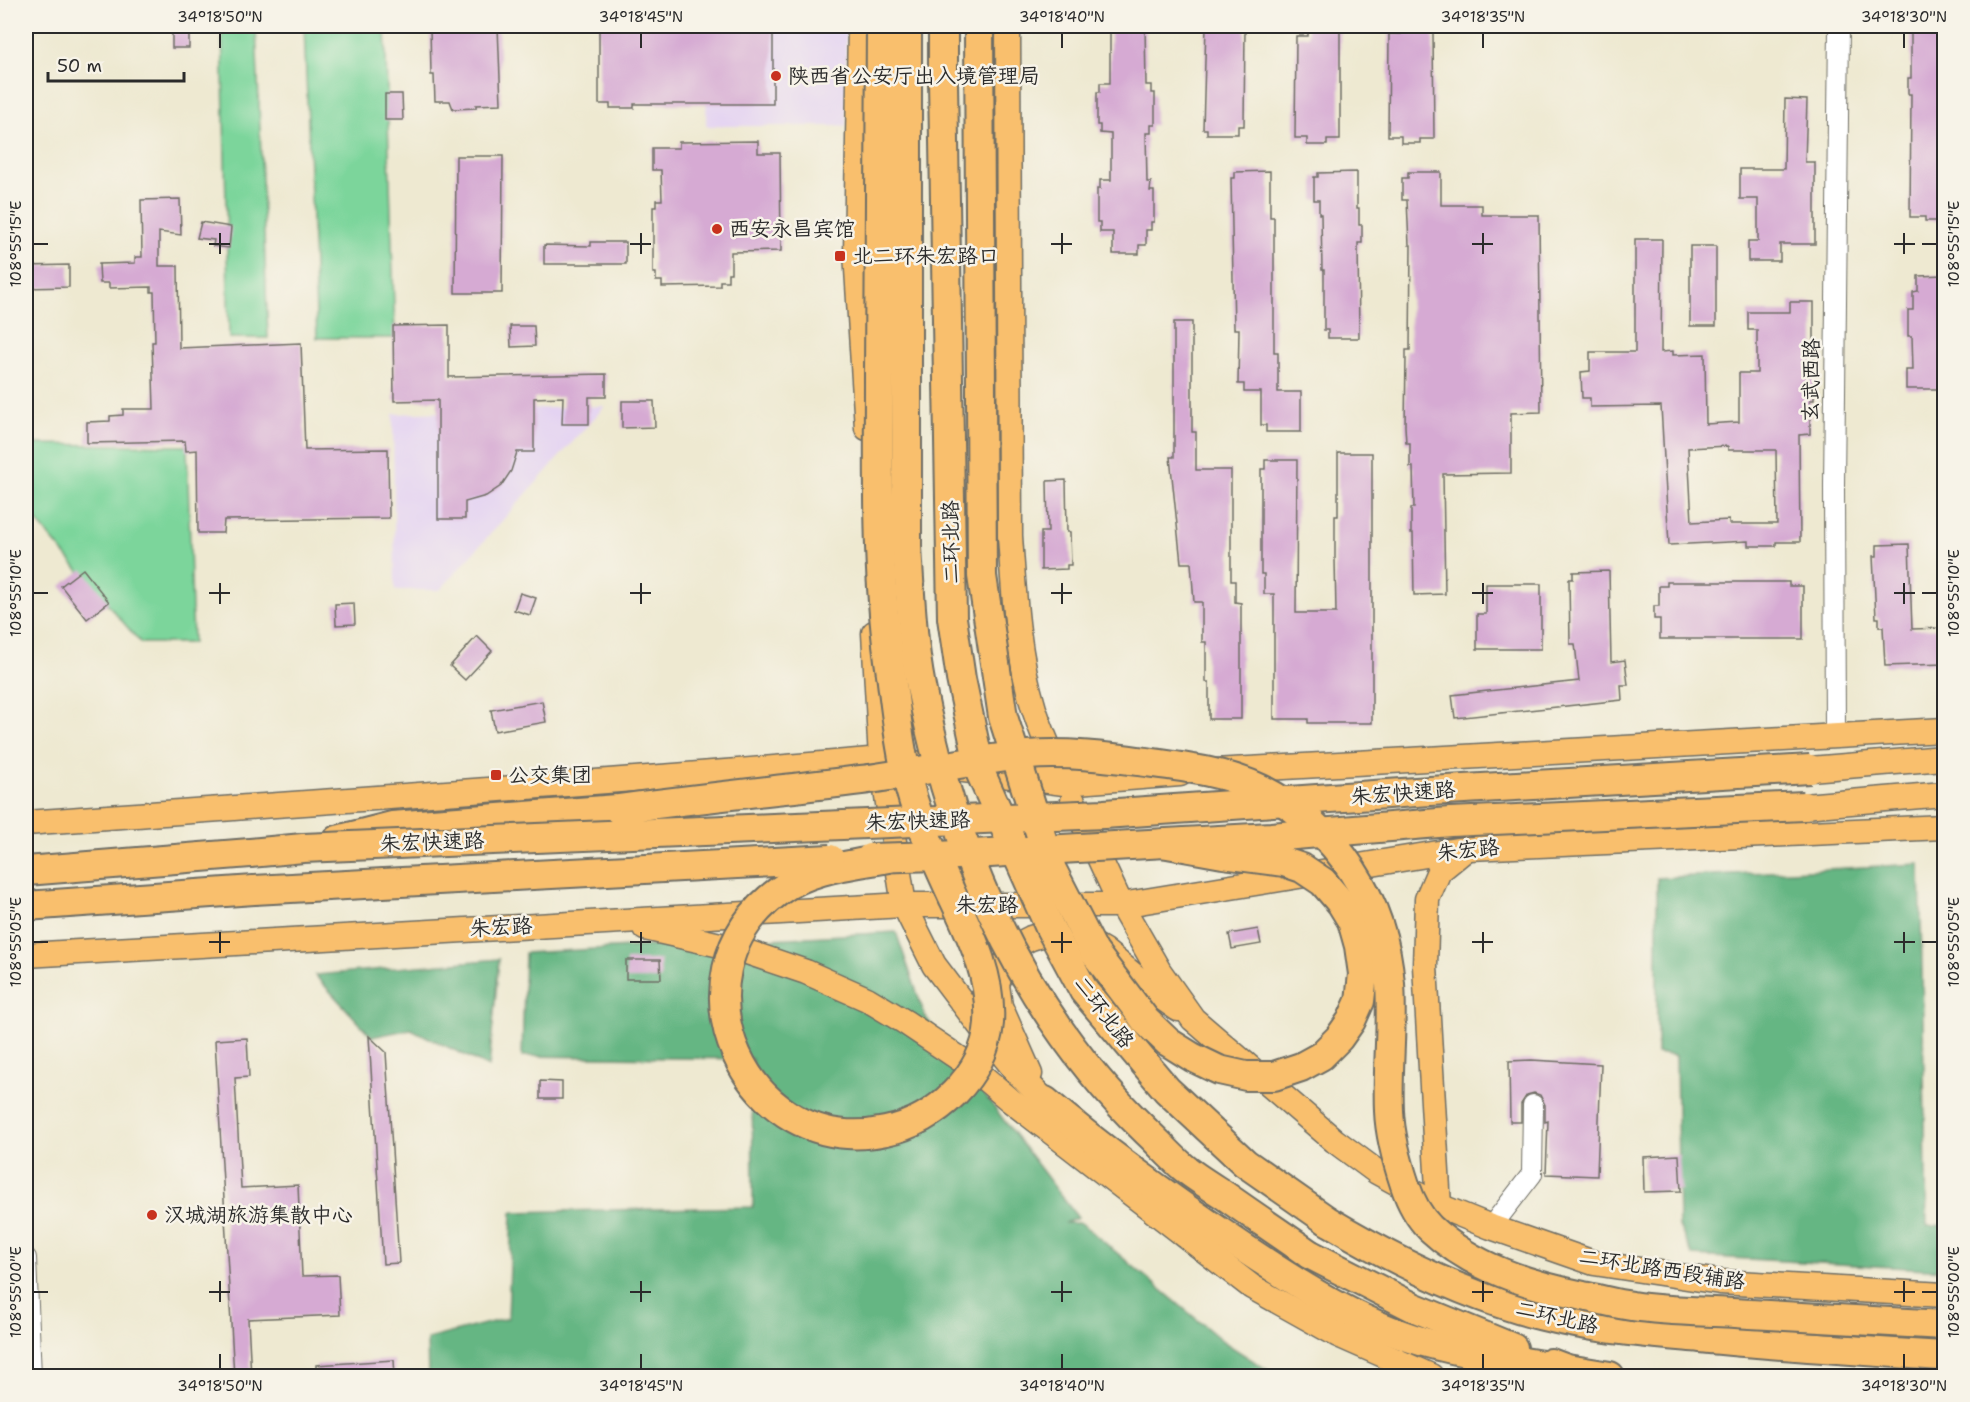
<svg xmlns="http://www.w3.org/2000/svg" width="1970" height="1402" font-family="'Shantell Sans','LXGW WenKai TC',sans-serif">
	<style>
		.built { fill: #e4d3f2 }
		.green { fill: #7cd59b; stroke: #548063; stroke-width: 1.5 }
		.forest { fill: #65b683; stroke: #487057; stroke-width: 1.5 }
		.building { fill: #d6aad3; fill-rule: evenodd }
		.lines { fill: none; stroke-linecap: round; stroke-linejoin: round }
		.minor-casing { stroke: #6f6e65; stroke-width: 22 }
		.major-casing { stroke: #6f6e65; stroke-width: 27 }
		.highway-casing { stroke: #6f6e65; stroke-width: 32 }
		.minor { stroke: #fff; stroke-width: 20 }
		.major { stroke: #f9bf6d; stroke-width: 24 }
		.highway { stroke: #f9bf6d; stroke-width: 28 }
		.highway-bridge-casing { stroke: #6f6e65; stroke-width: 32; stroke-linecap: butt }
		.highway-bridge { stroke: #f9bf6d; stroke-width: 28 }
		.ticks { fill: none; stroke: #2b2b2b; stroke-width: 2 }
		.poi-dot { fill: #c8321e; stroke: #f7f3e8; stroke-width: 2 }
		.labels { text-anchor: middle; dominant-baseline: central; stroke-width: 5; stroke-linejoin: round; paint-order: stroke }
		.poi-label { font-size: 21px; fill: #2b2b2b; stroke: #f7f3e8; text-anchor: start }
		.street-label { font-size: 21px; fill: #2b2b2b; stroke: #f7f3e8 }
		.neatline { fill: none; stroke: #2b2b2b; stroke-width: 2 }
		.ticks-label { font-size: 15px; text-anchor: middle; fill: #2b2b2b }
	</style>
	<rect width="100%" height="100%" fill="#f7f3e8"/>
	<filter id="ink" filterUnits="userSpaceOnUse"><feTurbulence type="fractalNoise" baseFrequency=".0167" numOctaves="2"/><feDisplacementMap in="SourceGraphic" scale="12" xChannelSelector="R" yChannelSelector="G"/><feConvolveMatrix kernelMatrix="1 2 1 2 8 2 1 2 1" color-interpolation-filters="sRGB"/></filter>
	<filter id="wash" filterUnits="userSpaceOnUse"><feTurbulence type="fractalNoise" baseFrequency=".008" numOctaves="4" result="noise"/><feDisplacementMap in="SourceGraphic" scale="24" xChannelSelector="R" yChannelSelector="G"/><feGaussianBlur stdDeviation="1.35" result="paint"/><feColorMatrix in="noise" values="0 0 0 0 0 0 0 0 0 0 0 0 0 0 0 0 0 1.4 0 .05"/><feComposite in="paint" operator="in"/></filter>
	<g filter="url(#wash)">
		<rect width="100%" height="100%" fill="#eee9d1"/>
		<g class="built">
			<path d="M 708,26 L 846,26 L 846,126 L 706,126 Z"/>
			<path d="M 605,406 L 440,590 L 395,590 L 393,414 Z"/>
		</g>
		<g class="green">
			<path d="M 222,26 L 256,26 L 268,338 L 229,338 Z"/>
			<path d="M 304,26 L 385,26 L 395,338 L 317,338 Z"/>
			<path d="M 26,444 L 187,446 L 193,643 L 141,643 L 26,509 Z"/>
		</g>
		<g class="forest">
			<path d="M 1920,864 L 1927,1226 L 1944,1226 L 1944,1270 L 1693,1256 L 1679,1226 L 1676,1056 L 1657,1053 L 1657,878 Z"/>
			<path d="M 896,932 L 925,1016 L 1078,1218 L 1064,1223 L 1081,1223 L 1224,1342 L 1277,1376 L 428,1376 L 427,1339 L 508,1318 L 512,1212 L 753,1207 L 752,1059 L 522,1056 L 525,953 Z"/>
			<path d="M 499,959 L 489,1067 L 411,1029 L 372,1037 L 315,975 Z"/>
		</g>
		<g id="blocks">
			<g class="building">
				<path d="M 430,26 L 498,27 L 501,104 L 476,105 L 476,108 L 453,109 L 450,101 L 435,101 L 434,75 L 431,75 Z"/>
				<path d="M 599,26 L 773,26 L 773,104 L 634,104 L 634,108 L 610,108 L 610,104 L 599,104 Z"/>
				<path d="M 1110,26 L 1145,26 L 1146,85 L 1151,85 L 1151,93 L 1155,93 L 1155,125 L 1151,125 L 1151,133 L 1146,133 L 1147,182 L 1151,182 L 1150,191 L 1154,191 L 1154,222 L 1151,222 L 1151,230 L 1146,230 L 1146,245 L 1139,245 L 1139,254 L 1113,254 L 1113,232 L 1100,232 L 1100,222 L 1097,222 L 1097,189 L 1100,189 L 1100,180 L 1111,180 L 1111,134 L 1100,133 L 1100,125 L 1097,125 L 1097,92 L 1100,92 L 1100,83 L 1110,83 Z"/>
				<path d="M 1206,26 L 1245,27 L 1244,126 L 1238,126 L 1238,134 L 1207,134 L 1207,129 L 1203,129 Z"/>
				<path d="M 1308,26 L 1340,26 L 1340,140 L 1327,140 L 1327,145 L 1307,145 L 1307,138 L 1295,138 L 1296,36 L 1308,36 Z"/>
				<path d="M 1401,26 L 1420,26 L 1420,32 L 1433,32 L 1434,139 L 1420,139 L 1420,143 L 1401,143 L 1401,136 L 1388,136 L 1389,34 L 1401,34 Z"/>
				<path d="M 1926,27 L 1944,28 L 1944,221 L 1925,221 L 1925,217 L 1910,217 L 1911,94 L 1908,94 L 1908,78 L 1911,78 L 1911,31 L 1926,31 Z"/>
				<path d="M 189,30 L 189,48 L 172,48 L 172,31 Z"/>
				<path d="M 385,94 L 402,94 L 403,120 L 385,120 Z"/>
				<path d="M 1785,99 L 1807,100 L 1805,162 L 1815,162 L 1815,244 L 1780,244 L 1780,261 L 1748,261 L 1748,241 L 1758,241 L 1758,199 L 1740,199 L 1740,169 L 1784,169 Z"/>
				<path d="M 758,141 L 758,153 L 780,153 L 781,251 L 731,252 L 731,273 L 728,273 L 728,281 L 720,281 L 720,286 L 662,287 L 662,281 L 656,281 L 656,273 L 653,273 L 653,207 L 656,207 L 656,200 L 662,200 L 661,170 L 652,170 L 652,148 L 679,148 L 679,142 Z"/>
				<path d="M 456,156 L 503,156 L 502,293 L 455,293 Z"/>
				<path d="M 1270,171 L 1270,217 L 1274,217 L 1274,352 L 1278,352 L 1278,392 L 1301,392 L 1301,432 L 1266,432 L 1266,425 L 1261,425 L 1261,392 L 1244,392 L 1244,384 L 1238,384 L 1239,329 L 1234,329 L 1231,178 L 1235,178 L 1235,172 Z"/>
				<path d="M 1357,172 L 1357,208 L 1359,208 L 1359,225 L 1362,225 L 1362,243 L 1358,243 L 1359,338 L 1328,338 L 1328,330 L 1324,330 L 1324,270 L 1322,270 L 1321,214 L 1319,214 L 1319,200 L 1314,200 L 1314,177 L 1318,177 L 1318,173 Z"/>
				<path d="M 1408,172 L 1441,172 L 1441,205 L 1482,205 L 1482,215 L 1539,215 L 1541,412 L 1511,413 L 1511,473 L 1443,474 L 1445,594 L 1414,595 L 1413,533 L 1411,533 L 1411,508 L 1414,508 L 1413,467 L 1410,467 L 1410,443 L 1406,443 L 1405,426 L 1406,356 L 1406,350 L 1410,350 L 1411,245 L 1409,245 L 1407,200 L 1402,200 L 1402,178 L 1408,178 Z"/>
				<path d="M 180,199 L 181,235 L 159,232 L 159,266 L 178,266 L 179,348 L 301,343 L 305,450 L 388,449 L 389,518 L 224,520 L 223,533 L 198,533 L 197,450 L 186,451 L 185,441 L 87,443 L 87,422 L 110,421 L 110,416 L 123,415 L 123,409 L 154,409 L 152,342 L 155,342 L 154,292 L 151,292 L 151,287 L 109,288 L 109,283 L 100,283 L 99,264 L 135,263 L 135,257 L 142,257 L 141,200 Z"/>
				<path d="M 201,222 L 231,227 L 229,248 L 213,246 L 214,240 L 197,238 Z"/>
				<path d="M 1635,239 L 1662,239 L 1661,352 L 1673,351 L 1673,355 L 1705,354 L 1706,424 L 1739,422 L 1739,373 L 1757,373 L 1757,330 L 1748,330 L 1748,312 L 1790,312 L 1790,302 L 1814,302 L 1814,400 L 1810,400 L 1810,434 L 1799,435 L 1800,542 L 1776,542 L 1776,546 L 1748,546 L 1748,541 L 1669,545 L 1661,406 L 1590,407 L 1590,398 L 1582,398 L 1581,372 L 1590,371 L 1590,352 L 1635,352 ZM 1728,446 L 1728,450 L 1776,450 L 1777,524 L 1729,524 L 1729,520 L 1692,522 L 1688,448 Z"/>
				<path d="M 591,242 L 626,242 L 626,264 L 544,264 L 544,245 L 591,246 Z"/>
				<rect x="1690" y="246" width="26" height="80"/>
				<path d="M 69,265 L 69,287 L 26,288 L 26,266 Z"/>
				<path d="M 1944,275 L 1944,389 L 1906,389 L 1906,370 L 1913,370 L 1912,336 L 1908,336 L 1908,310 L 1913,310 L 1913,292 L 1918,291 L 1918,276 Z"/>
				<path d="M 1174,322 L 1192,322 L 1192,432 L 1196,432 L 1196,470 L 1231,470 L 1231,581 L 1235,581 L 1235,602 L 1241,603 L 1241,719 L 1209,719 L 1209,682 L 1206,682 L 1206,642 L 1202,642 L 1202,602 L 1194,602 L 1191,563 L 1181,563 L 1170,457 L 1174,457 Z"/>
				<path d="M 449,325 L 449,377 L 606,374 L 606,397 L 589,397 L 589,424 L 562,424 L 563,397 L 534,398 L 534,452 L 517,452 L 511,471 L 501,486 L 486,496 L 465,502 L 465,519 L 438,519 L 438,400 L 394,401 L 393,326 Z"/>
				<path d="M 510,326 L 534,326 L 535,346 L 511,347 Z"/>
				<path d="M 622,401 L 654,401 L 655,427 L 622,428 Z"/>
				<path d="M 1338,453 L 1372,453 L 1372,723 L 1308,723 L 1308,719 L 1274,719 L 1274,594 L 1264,594 L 1264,574 L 1261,574 L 1261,469 L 1265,469 L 1265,460 L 1297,460 L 1296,613 L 1336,613 L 1335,559 L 1335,516 L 1338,516 Z"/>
				<path d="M 1066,480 L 1067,532 L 1070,532 L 1071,565 L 1067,565 L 1067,569 L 1041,570 L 1041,532 L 1048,532 L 1047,481 Z"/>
				<path d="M 1909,544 L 1912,629 L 1944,628 L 1944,664 L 1885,666 L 1883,627 L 1879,627 L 1879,618 L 1876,618 L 1873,556 L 1877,556 L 1877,545 Z"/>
				<path d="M 83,569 L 109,602 L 87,619 L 61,586 Z"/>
				<path d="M 1609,571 L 1611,662 L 1625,660 L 1628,685 L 1621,685 L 1622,700 L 1455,718 L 1452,695 L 1579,681 L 1575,644 L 1570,644 L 1569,579 L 1573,579 L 1573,572 Z"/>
				<path d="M 1667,582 L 1789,582 L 1789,586 L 1803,586 L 1803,639 L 1660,639 L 1660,619 L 1654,619 L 1654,606 L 1659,606 L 1659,586 L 1667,586 Z"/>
				<path d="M 1486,584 L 1541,584 L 1541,649 L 1477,649 L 1477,614 L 1486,614 Z"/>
				<path d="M 520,593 L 536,598 L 530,615 L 514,610 Z"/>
				<path d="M 354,603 L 355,624 L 336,625 L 335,604 Z"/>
				<path d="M 477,636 L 492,651 L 465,680 L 450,666 Z"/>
				<path d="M 542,701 L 546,722 L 495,731 L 491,710 Z"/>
				<path d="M 1258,929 L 1261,944 L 1232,949 L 1229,934 Z"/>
				<path d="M 626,960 L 660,960 L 661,979 L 626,979 Z"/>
				<path d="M 369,1036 L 386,1052 L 399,1263 L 383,1264 Z"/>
				<path d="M 247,1038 L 249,1077 L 235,1078 L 241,1188 L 298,1185 L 302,1276 L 338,1275 L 340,1315 L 248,1319 L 251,1377 L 234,1377 L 215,1040 Z"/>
				<path d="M 1531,1060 L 1601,1064 L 1597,1176 L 1546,1174 L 1548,1121 L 1545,1122 L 1545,1105 L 1540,1095 L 1534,1093 L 1527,1095 L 1521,1104 L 1521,1122 L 1510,1122 L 1509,1061 Z"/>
				<path d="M 540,1081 L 562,1082 L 562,1099 L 540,1099 Z"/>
				<path d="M 1679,1155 L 1681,1191 L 1644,1192 L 1643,1157 Z"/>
				<path d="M 394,1360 L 395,1377 L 316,1377 L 316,1365 Z"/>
			</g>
		</g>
	</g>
	<g filter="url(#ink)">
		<use href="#blocks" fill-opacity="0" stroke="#6f6e65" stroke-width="1.5"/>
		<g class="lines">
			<defs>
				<g id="minor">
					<path d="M 1835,735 L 1834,486 L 1839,26"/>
					<path d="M 1491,1227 L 1532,1174 L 1533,1105"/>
					<path d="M 26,1258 L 31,1376"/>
				</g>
				<g id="major">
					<path d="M 860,26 L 856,253 L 867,428"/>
					<path d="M 1008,26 L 1010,536 C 1014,594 1017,654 1034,709 C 1041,730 1049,749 1058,769"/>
					<path d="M 874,633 L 881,759 L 904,905 L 934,965 L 990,1039 L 1016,1071 L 1045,1101"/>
					<path d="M 1810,769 L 1944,758"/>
					<path d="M 964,770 L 1064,783 L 1180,774"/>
					<path d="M 1214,771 L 1944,730"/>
					<path d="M 1073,801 L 1121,905 L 1159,971 L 1193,1019 L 1335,1141 L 1377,1172 L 1439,1206 L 1491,1227 L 1594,1263 L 1720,1282 L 1944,1295"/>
					<path d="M 1804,806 L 1944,794"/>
					<path d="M 26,823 C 311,802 596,784 881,759 L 920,764"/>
					<path d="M 645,928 L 738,949 L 806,972 L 867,999 L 905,1022 L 969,1065 L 1010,1100 L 1252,1287 L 1338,1335 L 1431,1376"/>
					<path d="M 26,955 L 904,905 L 1121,905 L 1469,848 L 1944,827"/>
					<path d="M 1030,1074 L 1000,1006 L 997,985 L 1003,966 L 1019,944 L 1031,938 L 1044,934 L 1062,934 L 1081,937 L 1103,950 L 1154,992 L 1178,1009"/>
					<path d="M 1439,1206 L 1425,966 L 1427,899 L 1439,871 L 1466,849"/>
				</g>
				<g id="highway">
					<path d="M 943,81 L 943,26"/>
					<path d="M 337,840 L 392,826 L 618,809"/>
					<path d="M 26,871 L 250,853"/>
					<path d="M 26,906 L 254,890"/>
					<path d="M 1045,1101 C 1105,1152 1169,1198 1235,1242 C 1294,1282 1355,1322 1424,1342 C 1470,1355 1519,1361 1567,1369"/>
					<path d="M 1328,1221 C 1395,1261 1467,1297 1543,1316 C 1595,1329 1647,1333 1700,1338 C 1781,1346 1863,1351 1944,1356"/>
					<path d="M 1309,1254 L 1413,1307 L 1513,1348"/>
					<path d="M 1551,1363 L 1567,1369 L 1610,1376"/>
				</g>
			</defs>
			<use href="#minor" class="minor-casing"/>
			<use href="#major" class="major-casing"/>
			<use href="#highway" class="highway-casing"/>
			<use href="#minor" class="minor"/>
			<use href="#major" class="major"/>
			<use href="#highway" class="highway"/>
			<defs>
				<g id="highway-bridge">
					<path d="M 881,26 C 881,142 880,258 879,375 C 879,474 876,575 891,674 C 896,712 900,752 910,789 C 920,826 937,862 953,897 C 972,937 992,978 989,1023 C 985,1075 936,1121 886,1131 C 746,1161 663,976 779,891 C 810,868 852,865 889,858"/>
					<path d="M 907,26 L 907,547 C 910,594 912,641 921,687 C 954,855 1022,1012 1147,1132 C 1159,1143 1170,1156 1183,1167 C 1195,1177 1210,1186 1224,1195 C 1252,1215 1281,1234 1309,1254"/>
					<path d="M 979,30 L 982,576 L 1003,717 L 1052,870 L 1094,952 L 1146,1021 L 1168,1042 L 1192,1057 L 1219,1070 L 1246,1076 L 1274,1076 L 1301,1067 L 1321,1056 L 1339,1038 L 1351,1021 L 1360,1001 L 1363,974 L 1359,946 L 1352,921 L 1341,903 L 1323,882 L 1302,868 L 1284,862 L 1223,854 L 1162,843"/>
					<path d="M 943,81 L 952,618 L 961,679 L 981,774 L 1050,928 L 1084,991 L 1167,1090 L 1245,1163 L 1328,1221"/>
					<path d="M 618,809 C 699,798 780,790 861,780 C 917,773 972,759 1028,755 C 1067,752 1108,757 1146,762 C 1184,767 1226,772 1261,789 C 1337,827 1384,901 1390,984 C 1393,1026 1387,1069 1389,1111 C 1390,1136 1397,1161 1405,1185 C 1410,1200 1419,1217 1430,1228 C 1473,1268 1527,1284 1583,1296 C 1599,1299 1616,1304 1632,1306 C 1671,1312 1711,1311 1750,1314 C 1815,1318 1880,1321 1944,1325"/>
					<path d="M 250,853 L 303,848 L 1104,814 L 1430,791 L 1810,769"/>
					<path d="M 870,858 L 939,856 L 1271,837 L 1450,822 L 1804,806"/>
					<path d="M 254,890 L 830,859"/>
				</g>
			</defs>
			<use href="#highway-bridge" class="highway-bridge-casing"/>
			<use href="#highway-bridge" class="highway-bridge"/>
		</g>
	</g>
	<path class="ticks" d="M 220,33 L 220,48M 641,33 L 641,48M 1062,33 L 1062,48M 1483,33 L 1483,48M 1904,33 L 1904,48M 220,233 L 220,254M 641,233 L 641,254M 1062,233 L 1062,254M 1483,233 L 1483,254M 1904,233 L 1904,254M 33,244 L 48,244M 209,244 L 230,244M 630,244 L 651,244M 1051,244 L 1072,244M 1472,244 L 1493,244M 1894,244 L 1915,244M 1922,244 L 1937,244M 220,583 L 220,604M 641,583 L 641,604M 1062,583 L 1062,604M 1483,583 L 1483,604M 1904,583 L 1904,604M 33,593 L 48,593M 209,593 L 230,593M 630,593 L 651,593M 1051,593 L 1072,593M 1472,593 L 1493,593M 1894,593 L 1915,593M 1922,593 L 1937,593M 220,932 L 220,953M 641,932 L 641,953M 1062,932 L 1062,953M 1483,932 L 1483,953M 1904,932 L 1904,953M 33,942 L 48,942M 209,942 L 230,942M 630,942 L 651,942M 1051,942 L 1072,942M 1472,942 L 1493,942M 1894,942 L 1915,942M 1922,942 L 1937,942M 220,1281 L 220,1302M 641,1281 L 641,1302M 1062,1281 L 1062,1302M 1483,1281 L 1483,1302M 1904,1281 L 1904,1302M 33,1292 L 48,1292M 209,1292 L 230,1292M 630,1292 L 651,1292M 1051,1292 L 1072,1292M 1472,1292 L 1493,1292M 1894,1292 L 1915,1292M 1922,1292 L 1937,1292M 220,1354 L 220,1369M 641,1354 L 641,1369M 1062,1354 L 1062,1369M 1483,1354 L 1483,1369M 1904,1354 L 1904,1369"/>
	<g class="poi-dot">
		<circle cx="776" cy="76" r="6"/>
		<circle cx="717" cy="229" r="6"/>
		<rect x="834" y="250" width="12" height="12" rx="3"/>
		<rect x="490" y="769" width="12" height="12" rx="3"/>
		<circle cx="152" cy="1215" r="6"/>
	</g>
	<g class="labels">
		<g class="poi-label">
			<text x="788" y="76">陕西省公安厅出入境管理局</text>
			<text x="729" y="229">西安永昌宾馆</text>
			<text x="852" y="256">北二环朱宏路口</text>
			<text x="508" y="775">公交集团</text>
			<text x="164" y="1215">汉城湖旅游集散中心</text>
		</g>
		<g class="street-label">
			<text transform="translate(1811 380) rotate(-89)">玄武西路</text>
			<text transform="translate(951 542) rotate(-91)">二环北路</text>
			<text transform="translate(1403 793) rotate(-4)">朱宏快速路</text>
			<text transform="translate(918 821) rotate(-2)">朱宏快速路</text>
			<text transform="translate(432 842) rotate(-2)">朱宏快速路</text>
			<text transform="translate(1468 850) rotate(-6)">朱宏路</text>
			<text x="987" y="905">朱宏路</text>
			<text transform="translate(501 927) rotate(-3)">朱宏路</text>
			<text transform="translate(1104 1012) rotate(53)">二环北路</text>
			<text transform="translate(1662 1269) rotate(9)">二环北路西段辅路</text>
			<text transform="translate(1557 1317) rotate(13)">二环北路</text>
		</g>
	</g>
	<rect width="1970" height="1402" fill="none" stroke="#f7f3e8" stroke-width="66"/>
	<path d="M48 72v9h136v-9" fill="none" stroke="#2b2b2b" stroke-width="3"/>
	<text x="57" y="72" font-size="18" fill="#2b2b2b" stroke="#f7f3e8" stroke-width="4.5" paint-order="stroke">50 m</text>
	<rect x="33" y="33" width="1904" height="1336" class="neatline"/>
	<g class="ticks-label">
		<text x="220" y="22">34°18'50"N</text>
		<text x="641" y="22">34°18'45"N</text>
		<text x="1062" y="22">34°18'40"N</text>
		<text x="1483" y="22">34°18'35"N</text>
		<text x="1904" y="22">34°18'30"N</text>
		<text transform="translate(1954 244) rotate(-90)" y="5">108°55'15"E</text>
		<text transform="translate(16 244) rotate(-90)" y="5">108°55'15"E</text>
		<text transform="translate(1954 593) rotate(-90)" y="5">108°55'10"E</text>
		<text transform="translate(16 593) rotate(-90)" y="5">108°55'10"E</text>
		<text transform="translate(1954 942) rotate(-90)" y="5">108°55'05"E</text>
		<text transform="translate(16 942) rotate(-90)" y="5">108°55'05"E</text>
		<text transform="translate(1954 1292) rotate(-90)" y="5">108°55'00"E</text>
		<text transform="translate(16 1292) rotate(-90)" y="5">108°55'00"E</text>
		<text x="220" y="1391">34°18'50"N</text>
		<text x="641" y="1391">34°18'45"N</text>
		<text x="1062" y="1391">34°18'40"N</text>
		<text x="1483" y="1391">34°18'35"N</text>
		<text x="1904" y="1391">34°18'30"N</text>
	</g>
</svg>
